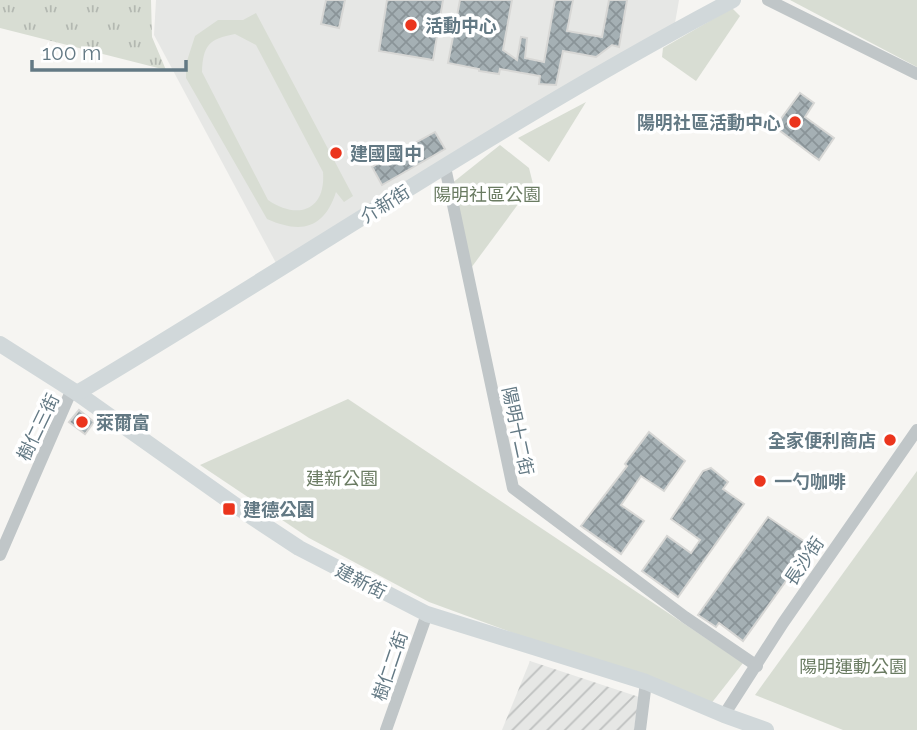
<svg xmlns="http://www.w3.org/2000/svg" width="917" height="730" font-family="Raleway,'Noto Sans TC',sans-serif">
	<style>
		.built { fill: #e6e7e5 }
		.industrial { fill: url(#industrial-furrows) }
		.grass { fill: url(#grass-tufts) }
		.green { fill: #d8ddd3; fill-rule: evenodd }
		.building { fill: url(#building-cross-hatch); stroke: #d7d7d5; stroke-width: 2 }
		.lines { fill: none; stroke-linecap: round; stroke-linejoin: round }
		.street { stroke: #c0c6c8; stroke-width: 12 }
		.secondary { stroke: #d1d8da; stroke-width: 16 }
		.poi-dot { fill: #eb351d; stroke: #fff; stroke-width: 2.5 }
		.labels { text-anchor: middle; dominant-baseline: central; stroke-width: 7; stroke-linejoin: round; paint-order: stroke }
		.poi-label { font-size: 18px; font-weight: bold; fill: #637984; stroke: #fff; text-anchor: start }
		.park-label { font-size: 18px; fill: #6a7b62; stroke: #fff }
		.street-label { font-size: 18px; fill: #637984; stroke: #fff }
	</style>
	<defs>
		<pattern id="industrial-furrows" width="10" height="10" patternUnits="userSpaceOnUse" patternTransform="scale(1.75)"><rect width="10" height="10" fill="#e6e7e5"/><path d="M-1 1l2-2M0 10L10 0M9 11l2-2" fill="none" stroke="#bec0bf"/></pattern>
		<pattern id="grass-tufts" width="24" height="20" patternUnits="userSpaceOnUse" patternTransform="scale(1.75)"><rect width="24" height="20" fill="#d8ddd3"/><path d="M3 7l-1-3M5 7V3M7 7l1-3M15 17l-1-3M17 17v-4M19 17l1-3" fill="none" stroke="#b3b8b1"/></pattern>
		<pattern id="building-cross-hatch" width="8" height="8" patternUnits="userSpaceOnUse" patternTransform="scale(1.75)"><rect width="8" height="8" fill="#a5b0b4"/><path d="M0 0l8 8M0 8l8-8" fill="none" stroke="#8a9498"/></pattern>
	</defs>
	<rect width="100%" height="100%" fill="#f6f5f2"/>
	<path class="built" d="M 156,0 L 679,0 L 675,23 L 276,263 L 154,35 Z"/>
	<path class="industrial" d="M 530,661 L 639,697 L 634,730 L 502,730 Z"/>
	<path class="grass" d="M 0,0 L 151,0 L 152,37 L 166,70 L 0,28 Z"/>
	<g class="green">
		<path d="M 790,0 L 917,0 L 917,67 Z"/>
		<path d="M 732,8 L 740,16 L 696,81 L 662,57 L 663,48 Z"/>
		<path d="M 256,13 L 353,196 L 344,202 L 336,192 C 324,229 301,234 267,219 L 186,78 L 186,64 L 195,36 L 218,20 L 243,20 ZM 235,34 L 256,45 L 323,172 C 326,211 297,220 268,200 L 202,72 C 203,45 209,39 235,34 Z"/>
		<path d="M 586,102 L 549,162 L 518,138 Z"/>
		<path d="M 500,145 L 529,168 L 533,184 L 471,268 L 451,184 Z"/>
		<path d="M 348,399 L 743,663 L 710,705 L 429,602 L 309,538 L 200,465 Z"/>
		<path d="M 917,471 L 917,730 L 843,730 L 755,695 Z"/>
	</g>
	<g class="building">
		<path d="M 326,0 L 345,0 L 339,28 L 321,24 Z"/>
		<path d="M 387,0 L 443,0 L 433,60 L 379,51 Z"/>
		<path d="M 460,0 L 512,0 L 503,50 L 517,60 L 521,37 L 527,38 L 525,58 L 544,62 L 555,0 L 573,0 L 567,31 L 602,37 L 609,0 L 627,0 L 619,47 L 612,45 L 596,57 L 563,51 L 556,85 L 539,84 L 540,76 L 500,69 L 499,74 L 479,71 L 479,69 L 448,63 Z"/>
		<path d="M 800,93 L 814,103 L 805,117 L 834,138 L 819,160 L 775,127 Z"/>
		<path d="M 435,132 L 445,149 L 382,185 L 372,167 Z"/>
		<path d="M 79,410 L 94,422 L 85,434 L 69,422 Z"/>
		<path d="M 649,432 L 685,461 L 664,491 L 641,476 L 621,505 L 644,521 L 621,554 L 581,526 L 627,466 L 625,464 Z"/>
		<path d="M 711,468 L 728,482 L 723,489 L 744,504 L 678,597 L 642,571 L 667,536 L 691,553 L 700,540 L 671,519 L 703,471 Z"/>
		<path d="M 768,517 L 811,546 L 743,641 L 719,623 L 716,627 L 698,615 Z"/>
	</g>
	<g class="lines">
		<g class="street">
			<path d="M 768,0 L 917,74"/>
			<path d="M 445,167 L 513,488 L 685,617 L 757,666"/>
			<path d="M 0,555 L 69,396 L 77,393"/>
			<path d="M 724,715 L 783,623 L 917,430"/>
			<path d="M 386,730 L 427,614"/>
			<path d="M 640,730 L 646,682"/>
		</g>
		<g class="secondary">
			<path d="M 0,344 L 77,393 L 252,517 L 299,548 L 427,614 L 646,682 L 724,715 L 766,730"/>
			<path d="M 77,393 C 296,263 507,119 733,0"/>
		</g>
	</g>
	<g class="poi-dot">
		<circle cx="411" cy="25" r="7"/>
		<circle cx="795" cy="122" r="7"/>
		<circle cx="336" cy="153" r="7"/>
		<circle cx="82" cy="422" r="7"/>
		<circle cx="890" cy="440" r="7"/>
		<circle cx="760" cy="481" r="7"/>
		<rect x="222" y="502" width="14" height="14" rx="3.5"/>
	</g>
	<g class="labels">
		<g class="poi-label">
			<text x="425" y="25">活動中心</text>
			<text x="781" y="122" text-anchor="end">陽明社區活動中心</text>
			<text x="350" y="153">建國國中</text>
			<text x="96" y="422">萊爾富</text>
			<text x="876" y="440" text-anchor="end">全家便利商店</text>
			<text x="774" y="481">一勺咖啡</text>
			<text x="243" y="509">建德公園</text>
		</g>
		<g class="park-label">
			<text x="487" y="194">陽明社區公園</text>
			<text x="342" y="478">建新公園</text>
			<text x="853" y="666">陽明運動公園</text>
		</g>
		<g class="street-label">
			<text transform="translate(385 204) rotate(-32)">介新街</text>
			<text transform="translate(38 427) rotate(-64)">樹仁三街</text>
			<text transform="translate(518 431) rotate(78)">陽明十二街</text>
			<text transform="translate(804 561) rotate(-56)">長沙街</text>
			<text transform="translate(361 581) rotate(27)">建新街</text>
			<text transform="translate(390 666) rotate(-71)">樹仁二街</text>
		</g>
	</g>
	<path d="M32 60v10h154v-10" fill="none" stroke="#637984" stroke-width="3.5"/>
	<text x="42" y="60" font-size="21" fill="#637984" stroke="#ffffff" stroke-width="5" paint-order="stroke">100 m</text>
</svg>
